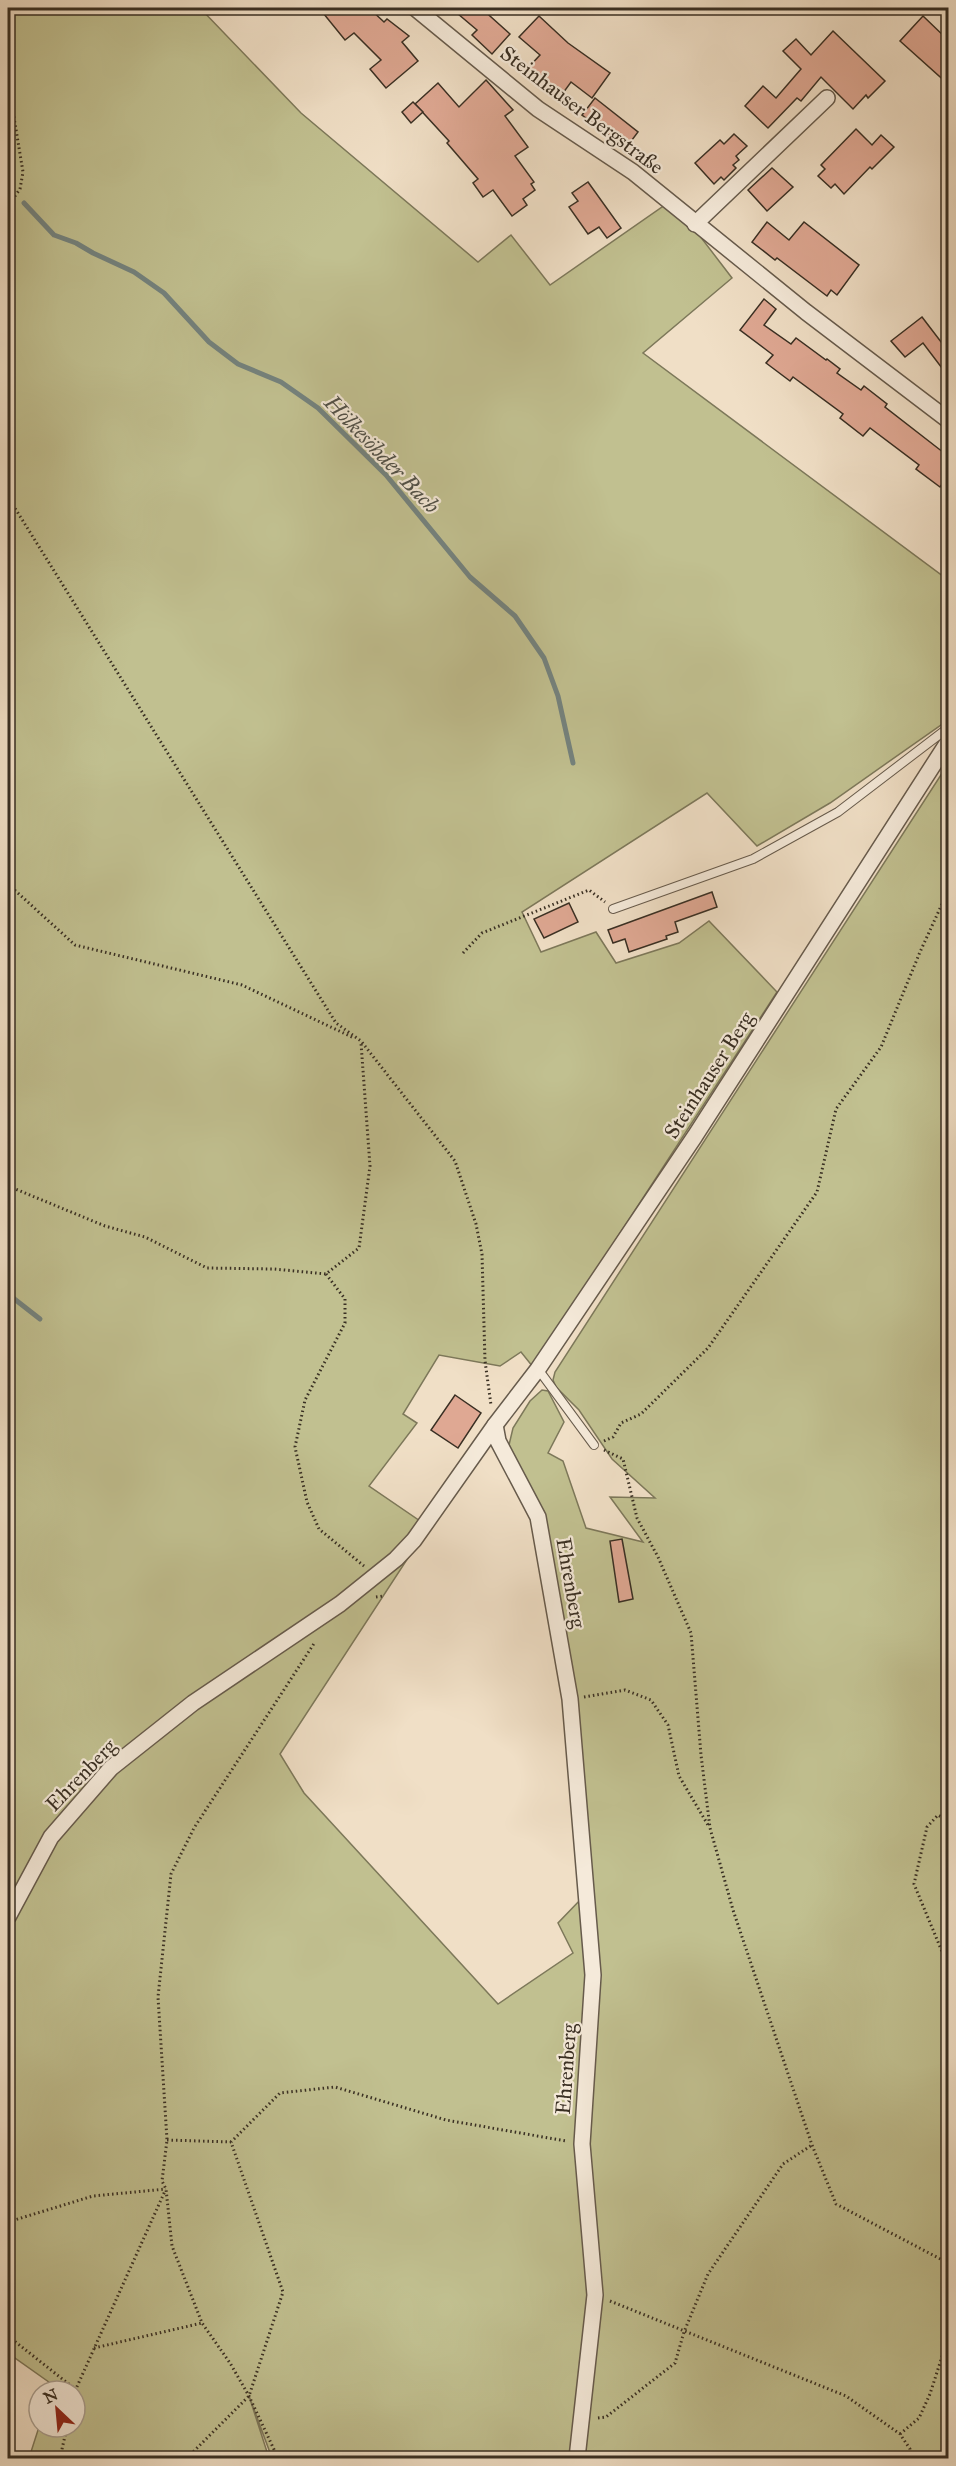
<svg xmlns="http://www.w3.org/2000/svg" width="956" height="2466" font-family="'IM FELL Great Primer',serif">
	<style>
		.green { fill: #c1c090; stroke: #7d785a; stroke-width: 1.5 }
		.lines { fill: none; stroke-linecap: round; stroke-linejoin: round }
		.stream { stroke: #74837f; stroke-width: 5 }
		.building { fill: #dfa893; stroke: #392f23; stroke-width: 1.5 }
		.lane-casing { stroke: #675b4c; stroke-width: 10 }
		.street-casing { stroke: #675b4c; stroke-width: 18 }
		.path { stroke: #392f23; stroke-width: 3; stroke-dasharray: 1.5 3; stroke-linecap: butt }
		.lane { stroke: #f5eada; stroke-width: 8 }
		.street { stroke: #f5eada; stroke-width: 15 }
		.labels { text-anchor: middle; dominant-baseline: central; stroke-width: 4.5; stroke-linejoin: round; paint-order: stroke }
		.street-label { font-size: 21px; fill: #392f23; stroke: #f5eada }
		.water-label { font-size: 22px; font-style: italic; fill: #525249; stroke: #f5eada }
	</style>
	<rect width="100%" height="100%" fill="#f0dfc6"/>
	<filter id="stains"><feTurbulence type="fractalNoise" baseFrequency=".00333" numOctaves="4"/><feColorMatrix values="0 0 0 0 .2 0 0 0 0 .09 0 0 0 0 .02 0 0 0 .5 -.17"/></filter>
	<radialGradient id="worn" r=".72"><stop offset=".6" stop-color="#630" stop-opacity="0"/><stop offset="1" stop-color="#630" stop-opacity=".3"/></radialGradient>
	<path class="green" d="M 8,8 L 200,8 L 301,113 L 478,262 L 511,235 L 550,285 L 665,205 L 693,227 L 732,278 L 643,353 L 948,580 L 948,720 L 830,803 L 757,846 L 707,793 L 522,912 L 541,952 L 596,932 L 616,963 L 679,943 L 709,921 L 777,992 L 533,1367 L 521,1352 L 500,1366 L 439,1355 L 403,1414 L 417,1423 L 369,1486 L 420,1521 L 425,1532 L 280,1754 L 304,1793 L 498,2004 L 573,1953 L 558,1923 L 583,1897 L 565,1694 L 542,1523 L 509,1445 L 513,1428 L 530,1401 L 542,1390 L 548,1391 L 564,1422 L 548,1453 L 563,1461 L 586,1528 L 643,1542 L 610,1497 L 655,1498 L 612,1459 L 579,1410 L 556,1387 L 553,1380 L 555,1372 L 948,764 L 948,2458 L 272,2458 L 249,2396 L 269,2458 L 29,2458 L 39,2427 L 75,2427 L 75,2391 L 51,2391 L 53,2385 L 8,2353 Z"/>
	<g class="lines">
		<g class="stream">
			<path d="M 24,203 L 54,235 L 76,243 L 93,253 L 134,272 L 164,293 L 209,342 L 238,364 L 281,382 L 318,408 L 386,475 L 470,577 L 515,616 L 544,658 L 558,696 L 573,763"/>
			<path d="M 8,1294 L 40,1319"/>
		</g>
	</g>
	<g class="building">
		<path d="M 319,8 L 369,8 L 384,22 L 387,19 L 409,36 L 402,42 L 418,61 L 386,88 L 370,69 L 381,60 L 354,33 L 345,40 Z"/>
		<path d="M 451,8 L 481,8 L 510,34 L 492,54 L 472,35 L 477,30 Z"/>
		<path d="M 539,16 L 568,43 L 610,73 L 592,98 L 571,82 L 558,100 L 543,87 L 544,85 L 527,69 L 540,55 L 519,37 Z"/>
		<path d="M 923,16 L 948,40 L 948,84 L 900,41 Z"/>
		<path d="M 833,31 L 885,81 L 868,98 L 866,95 L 853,109 L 821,77 L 801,101 L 797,98 L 768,128 L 745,106 L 763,86 L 776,98 L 801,69 L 783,51 L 796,39 L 811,55 Z"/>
		<path d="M 486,80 L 513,110 L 505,116 L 528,147 L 515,156 L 534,182 L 531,184 L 535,190 L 523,199 L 527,205 L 512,216 L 493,190 L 483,197 L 473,183 L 478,179 L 447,143 L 449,141 L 415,104 L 438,83 L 459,107 Z"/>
		<path d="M 595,98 L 638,132 L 629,144 L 613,132 L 610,136 L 582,115 Z"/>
		<path d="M 413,102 L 423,112 L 411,123 L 402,112 Z"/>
		<path d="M 856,129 L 872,145 L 881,135 L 894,147 L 872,169 L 870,167 L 844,194 L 835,184 L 831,188 L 818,176 L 825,169 L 821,165 Z"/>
		<path d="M 734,134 L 747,146 L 736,156 L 739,160 L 733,165 L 736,168 L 724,180 L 721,177 L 714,184 L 695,163 L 720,140 L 724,144 Z"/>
		<path d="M 772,168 L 793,187 L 767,211 L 748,190 Z"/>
		<path d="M 588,182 L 621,228 L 607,238 L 599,227 L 588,234 L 569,207 L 578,201 L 572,193 Z"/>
		<path d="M 767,222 L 789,240 L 804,222 L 859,265 L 837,295 L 831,290 L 827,296 L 777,258 L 775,260 L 752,242 Z"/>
		<path d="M 764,299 L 776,309 L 764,325 L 791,344 L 796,338 L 826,360 L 827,359 L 840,369 L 837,373 L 861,390 L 864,386 L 887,404 L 885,407 L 948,456 L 948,476 L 940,487 L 916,469 L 919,465 L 870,428 L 863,436 L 840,418 L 843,414 L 793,377 L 790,381 L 766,363 L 773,355 L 740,330 Z"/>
		<path d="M 922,317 L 948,351 L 948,376 L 923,343 L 905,357 L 891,341 Z"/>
		<path d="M 712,892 L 717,907 L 675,922 L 678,932 L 666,936 L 667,939 L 629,952 L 625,939 L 613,943 L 608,930 Z"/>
		<path d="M 569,903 L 578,922 L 544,938 L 534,919 Z"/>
		<path d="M 455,1395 L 481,1413 L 458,1448 L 431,1430 Z"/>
		<path d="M 622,1539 L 633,1599 L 619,1602 L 610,1541 Z"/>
	</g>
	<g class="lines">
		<defs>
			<g id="lane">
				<path d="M 613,909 L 753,859 L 838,812 L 948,728"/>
				<path d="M 538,1369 L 594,1445"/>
			</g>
			<g id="street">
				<path d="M 415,8 L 538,109 L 633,172 L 806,312 L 948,420"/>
				<path d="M 695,224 L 827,98"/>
				<path d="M 495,1425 L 498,1441 L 538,1517 L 570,1699 L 593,1975 L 582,2144 L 595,2295 L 577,2458"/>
				<path d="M 8,1917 L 51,1837 L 111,1768 L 193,1703 L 340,1604 L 396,1559 L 414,1540 L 495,1425 L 538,1369 L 695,1136 L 948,742"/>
			</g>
		</defs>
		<use href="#lane" class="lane-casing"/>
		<use href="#street" class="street-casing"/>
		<g class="path">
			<path d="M 8,81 L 23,172 L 20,189 L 8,206"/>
			<path d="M 8,497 L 336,1023 L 361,1041 L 455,1161 L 476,1224 L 482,1254 L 485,1361 L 491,1405"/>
			<path d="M 8,884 L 75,945 L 242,985 L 354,1038"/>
			<path d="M 463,953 L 482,933 L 589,890 L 605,902"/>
			<path d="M 8,1186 L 105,1226 L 145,1237 L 207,1268 L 274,1269 L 326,1274 L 359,1248 L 370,1166 L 361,1043"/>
			<path d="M 326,1274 L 345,1299 L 345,1323 L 305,1400 L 295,1447 L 307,1502 L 319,1529 L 364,1566"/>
			<path d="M 604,1441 L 613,1437 L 621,1423 L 641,1414 L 708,1348 L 817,1192 L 836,1109 L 881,1047 L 920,952 L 948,891"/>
			<path d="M 604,1450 L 623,1459 L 637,1518 L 658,1557 L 691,1633 L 701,1755 L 710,1828 L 733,1910 L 812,2145 L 836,2204 L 948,2263"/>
			<path d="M 376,1597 L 383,1596"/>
			<path d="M 584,1697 L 625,1690 L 651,1700 L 668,1725 L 679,1776 L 708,1825"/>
			<path d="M 948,1821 L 938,1815 L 927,1827 L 914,1884 L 948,1966"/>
			<path d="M 167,2140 L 231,2142"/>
			<path d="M 8,2222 L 93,2196 L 166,2189"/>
			<path d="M 610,2301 L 846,2396 L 900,2434 L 910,2449 L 911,2458"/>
			<path d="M 8,2336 L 75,2389"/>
			<path d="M 94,2348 L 202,2323"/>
			<path d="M 75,2391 L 165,2191"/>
			<path d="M 598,2418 L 606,2417 L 675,2363 L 684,2332 L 708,2274 L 783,2164 L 812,2145"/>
			<path d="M 900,2434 L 919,2418 L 930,2394 L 948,2338"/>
			<path d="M 60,2458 L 67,2427"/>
			<path d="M 187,2458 L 249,2396 L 283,2292 L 231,2142 L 280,2093 L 335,2087 L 446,2120 L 566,2141"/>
			<path d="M 278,2458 L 249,2396 L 230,2363 L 202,2323 L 172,2246 L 166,2189 L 162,2181 L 167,2140 L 158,1997 L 171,1874 L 194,1828 L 315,1642"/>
		</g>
		<use href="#lane" class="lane"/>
		<use href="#street" class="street"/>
	</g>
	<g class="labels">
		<g class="street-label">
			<text transform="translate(582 110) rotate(37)">Steinhauser Bergstraße</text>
			<text transform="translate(709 1075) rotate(-57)">Steinhauser Berg</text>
			<text transform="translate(571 1583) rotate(80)">Ehrenberg</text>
			<text transform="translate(81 1775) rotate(-46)">Ehrenberg</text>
			<text transform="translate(566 2069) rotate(-86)">Ehrenberg</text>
		</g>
		<g class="water-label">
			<text transform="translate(382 454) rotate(46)">Hölkesöhder Bach</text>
		</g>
	</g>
	<rect width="956" height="2466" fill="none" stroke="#f0dfc6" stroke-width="30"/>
	<rect x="9" y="9" width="938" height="2448" fill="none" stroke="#392f23" stroke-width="3"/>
	<rect x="15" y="15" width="926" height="2436" fill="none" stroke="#392f23" stroke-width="1.5"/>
	<g transform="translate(57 2409) rotate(334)"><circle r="28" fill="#f5eada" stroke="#aa9f91" stroke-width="1.5"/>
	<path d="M0-4.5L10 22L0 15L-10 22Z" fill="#8f2418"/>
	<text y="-9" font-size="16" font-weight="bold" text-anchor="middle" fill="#392f23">N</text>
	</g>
	<rect width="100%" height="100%" filter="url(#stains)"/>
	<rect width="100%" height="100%" fill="url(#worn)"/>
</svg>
